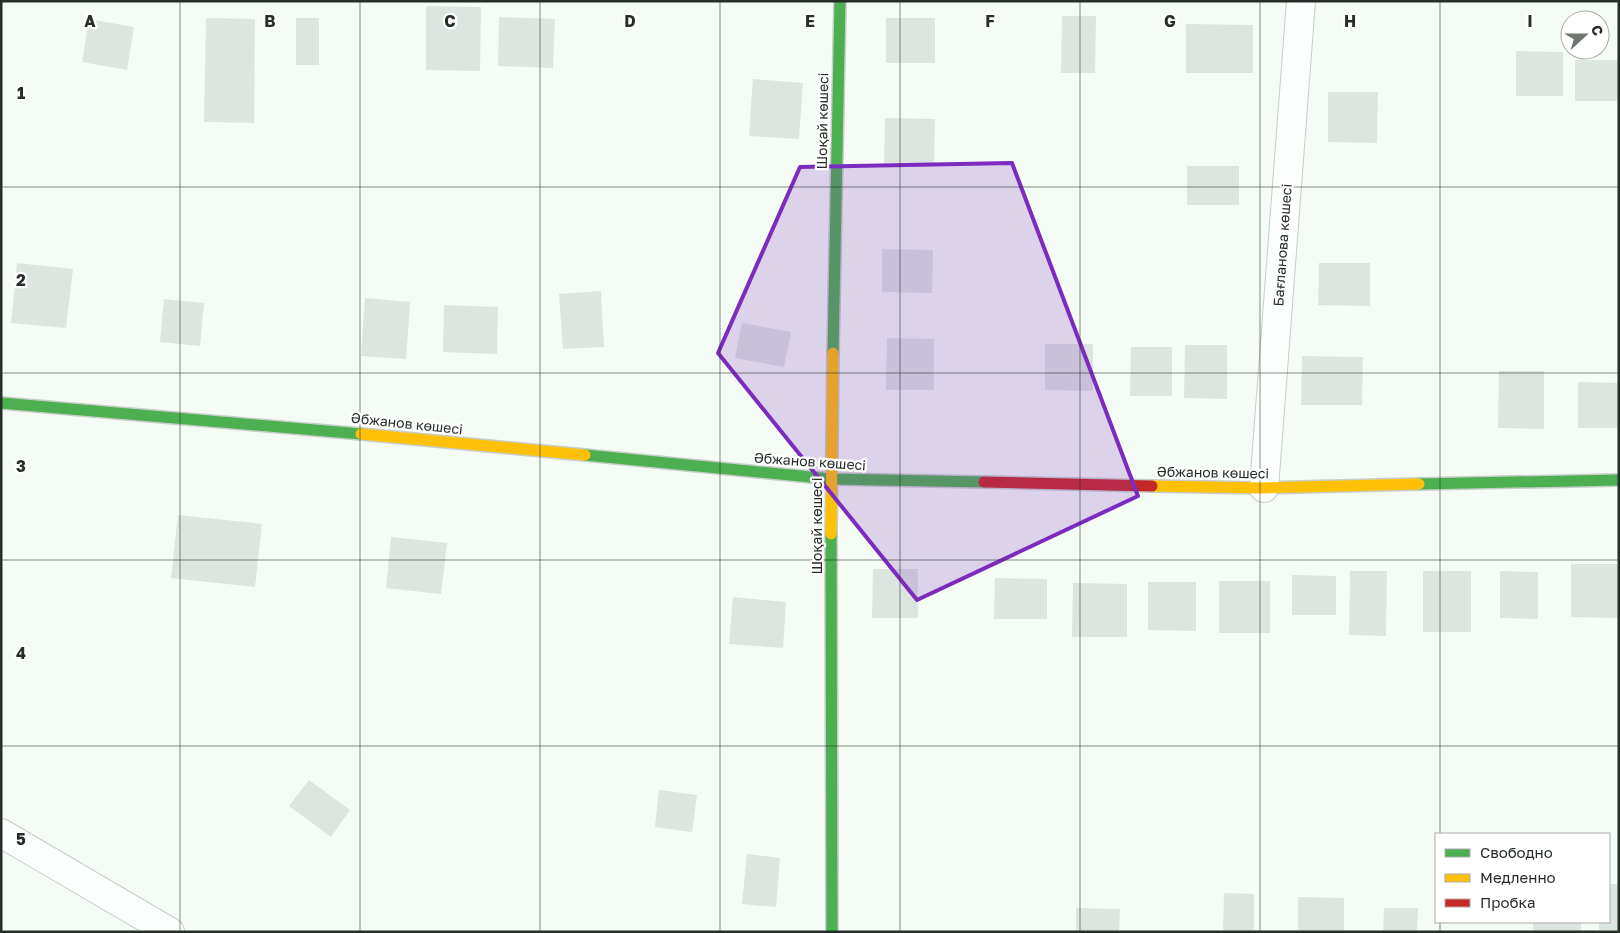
<svg xmlns="http://www.w3.org/2000/svg" width="1620" height="933" font-family="'Golos Text',sans-serif">
	<style>
		.building { fill: #dde5e0 }
		.lines { fill: none; stroke-linecap: round; stroke-linejoin: round }
		.street-casing { stroke: #c7cec8; stroke-width: 30 }
		.fast-casing { stroke: #c7cec8; stroke-width: 14 }
		.slow-casing { stroke: #c7cec8; stroke-width: 14 }
		.jam-casing { stroke: #c7cec8; stroke-width: 14 }
		.street { stroke: #fdfffe; stroke-width: 28 }
		.fast { stroke: #4caf50; stroke-width: 11 }
		.slow { stroke: #ffc107; stroke-width: 11 }
		.jam { stroke: #c62828; stroke-width: 11 }
		.marked { fill: #7b2cbf; fill-opacity: 0.2; stroke: #7b2cbf; stroke-width: 4; stroke-linejoin: round }
		.grid { fill: none; stroke: #272e28; stroke-width: 1; stroke-opacity: 0.55 }
		.labels { text-anchor: middle; dominant-baseline: central; stroke-width: 4.5; stroke-linejoin: round; paint-order: stroke }
		.street-label { font-size: 14px; fill: #272e28; stroke: #fff }
		.grid-label { font-size: 16px; text-anchor: middle; font-weight: bold; fill: #272e28; stroke: #fff; stroke-width: 4.5; stroke-linejoin: round; paint-order: stroke }
	</style>
	<rect width="100%" height="100%" fill="#f4fcf5"/>
	<g class="building">
		<path d="M 426,6 L 481,7 L 480,71 L 426,70 Z"/>
		<path d="M 1062,16 L 1096,16 L 1095,73 L 1061,73 Z"/>
		<path d="M 499,17 L 555,19 L 553,68 L 498,66 Z"/>
		<path d="M 206,18 L 255,19 L 254,123 L 204,122 Z"/>
		<rect x="296" y="18" width="23" height="47"/>
		<rect x="886" y="18" width="49" height="45"/>
		<path d="M 89,19 L 134,27 L 127,70 L 82,62 Z"/>
		<path d="M 1186,24 L 1253,25 L 1253,73 L 1186,73 Z"/>
		<path d="M 1516,51 L 1563,52 L 1563,96 L 1516,96 Z"/>
		<rect x="1575" y="60" width="44" height="41"/>
		<path d="M 753,79 L 803,83 L 799,139 L 749,136 Z"/>
		<path d="M 1328,92 L 1378,92 L 1377,143 L 1328,142 Z"/>
		<path d="M 885,118 L 935,119 L 934,163 L 884,163 Z"/>
		<rect x="1187" y="166" width="52" height="39"/>
		<path d="M 882,249 L 933,250 L 932,293 L 882,292 Z"/>
		<path d="M 17,263 L 73,269 L 66,328 L 11,323 Z"/>
		<path d="M 1319,263 L 1370,263 L 1370,306 L 1318,305 Z"/>
		<path d="M 601,291 L 604,347 L 563,349 L 559,294 Z"/>
		<path d="M 365,298 L 410,302 L 406,359 L 361,356 Z"/>
		<path d="M 164,299 L 204,303 L 200,346 L 160,342 Z"/>
		<path d="M 444,305 L 498,307 L 497,354 L 443,352 Z"/>
		<path d="M 742,323 L 791,332 L 784,367 L 735,358 Z"/>
		<path d="M 887,338 L 934,339 L 934,390 L 886,390 Z"/>
		<path d="M 1045,344 L 1093,344 L 1093,391 L 1045,390 Z"/>
		<path d="M 1185,345 L 1227,345 L 1227,399 L 1184,398 Z"/>
		<path d="M 1131,347 L 1172,347 L 1172,396 L 1130,396 Z"/>
		<path d="M 1302,356 L 1363,357 L 1362,405 L 1301,405 Z"/>
		<path d="M 1499,371 L 1544,371 L 1544,429 L 1498,428 Z"/>
		<path d="M 1578,382 L 1619,383 L 1619,428 L 1578,428 Z"/>
		<path d="M 178,515 L 262,524 L 255,587 L 171,578 Z"/>
		<path d="M 391,537 L 447,543 L 441,594 L 386,588 Z"/>
		<path d="M 1571,564 L 1619,564 L 1619,618 L 1571,617 Z"/>
		<path d="M 873,569 L 918,569 L 918,618 L 872,618 Z"/>
		<path d="M 1350,571 L 1387,571 L 1386,636 L 1349,635 Z"/>
		<rect x="1423" y="571" width="48" height="61"/>
		<path d="M 1500,571 L 1538,572 L 1538,619 L 1500,618 Z"/>
		<path d="M 1292,575 L 1336,576 L 1336,615 L 1292,615 Z"/>
		<path d="M 995,578 L 1047,579 L 1047,619 L 994,619 Z"/>
		<rect x="1219" y="581" width="51" height="52"/>
		<path d="M 1148,582 L 1196,582 L 1196,631 L 1148,630 Z"/>
		<path d="M 1073,583 L 1127,584 L 1127,637 L 1072,637 Z"/>
		<path d="M 733,597 L 786,602 L 783,648 L 729,644 Z"/>
		<path d="M 309,780 L 350,810 L 331,837 L 289,806 Z"/>
		<path d="M 659,790 L 697,795 L 692,832 L 655,827 Z"/>
		<path d="M 747,854 L 780,858 L 776,907 L 742,904 Z"/>
		<path d="M 1609,884 L 1619,884 L 1619,930 L 1599,930 L 1599,922 L 1609,922 Z"/>
		<path d="M 1224,893 L 1254,894 L 1254,932 L 1223,932 Z"/>
		<path d="M 1298,897 L 1344,898 L 1344,932 L 1298,932 Z"/>
		<path d="M 1076,908 L 1120,909 L 1119,932 L 1076,932 Z"/>
		<path d="M 1384,908 L 1418,908 L 1417,932 L 1383,932 Z"/>
		<rect x="1533" y="922" width="48" height="9"/>
	</g>
	<g class="lines">
		<defs>
			<g id="street">
				<path d="M 1264,488 L 1301,1"/>
				<path d="M 1,833 L 170,932"/>
			</g>
			<g id="fast">
				<path d="M 833,353 L 840,1"/>
				<path d="M 1,403 L 361,434"/>
				<path d="M 585,455 L 831,479 L 984,482"/>
				<path d="M 1419,484 L 1619,480"/>
				<path d="M 831,534 L 832,932"/>
			</g>
			<g id="slow">
				<path d="M 361,434 L 585,455"/>
				<path d="M 1152,486 L 1264,488 L 1419,484"/>
				<path d="M 831,534 L 833,353"/>
			</g>
			<path id="jam" d="M 984,482 L 1152,486"/>
		</defs>
		<use href="#street" class="street-casing"/>
		<use href="#fast" class="fast-casing"/>
		<use href="#slow" class="slow-casing"/>
		<use href="#jam" class="jam-casing"/>
		<use href="#street" class="street"/>
		<use href="#fast" class="fast"/>
		<use href="#slow" class="slow"/>
		<use href="#jam" class="jam"/>
	</g>
	<path class="marked" d="M 1012,163 L 1138,496 L 917,600 L 718,353 L 800,167 Z"/>
	<path class="grid" d="M 180,1 L 180,932M 360,1 L 360,932M 540,1 L 540,932M 720,1 L 720,932M 900,1 L 900,932M 1080,1 L 1080,932M 1260,1 L 1260,932M 1440,1 L 1440,834M 1,187 L 1619,187M 1,373 L 1619,373M 1,560 L 1619,560M 1,746 L 1619,746M 1440,922 L 1440,932"/>
	<g class="labels">
		<g class="street-label">
			<text transform="translate(822 121) rotate(-89)">Шоқай көшесі</text>
			<text transform="translate(1282 245) rotate(-86)">Бағланова көшесі</text>
			<text transform="translate(407 423) rotate(6)">Әбжанов көшесі</text>
			<text transform="translate(810 461) rotate(4)">Әбжанов көшесі</text>
			<text transform="translate(1213 472) rotate(1)">Әбжанов көшесі</text>
			<text transform="translate(816 526) rotate(-90)">Шоқай көшесі</text>
		</g>
	</g>
	<g class="grid-label">
		<text x="90" y="27">A</text>
		<text x="270" y="27">B</text>
		<text x="450" y="27">C</text>
		<text x="630" y="27">D</text>
		<text x="810" y="27">E</text>
		<text x="990" y="27">F</text>
		<text x="1170" y="27">G</text>
		<text x="1350" y="27">H</text>
		<text x="1530" y="27">I</text>
		<text x="21" y="99">1</text>
		<text x="21" y="286">2</text>
		<text x="21" y="472">3</text>
		<text x="21" y="659">4</text>
		<text x="21" y="845">5</text>
	</g>
	<rect width="1620" height="933" fill="none" stroke="#272e28" stroke-width="5"/>
	<rect x="1435" y="833" width="175" height="90" fill="#ffffff" stroke="#a9aba9"/>
	<rect x="1445" y="849" width="25" height="8" fill="#4caf50" stroke="#a9aba9"/>
	<text x="1480" y="858" font-size="15" fill="#272e28">Свободно</text>
	<rect x="1445" y="874" width="25" height="8" fill="#ffc107" stroke="#a9aba9"/>
	<text x="1480" y="883" font-size="15" fill="#272e28">Медленно</text>
	<rect x="1445" y="899" width="25" height="8" fill="#c62828" stroke="#a9aba9"/>
	<text x="1480" y="908" font-size="15" fill="#272e28">Пробка</text>
	<g transform="translate(1585 35) rotate(69)"><circle r="24" fill="#ffffff" stroke="#a9aba9"/>
	<path d="M0-4L9 19L0 12L-9 19Z" fill="#6f7670"/>
	<text y="-8" font-size="14" font-weight="bold" text-anchor="middle" fill="#272e28">С</text>
	</g>
</svg>
